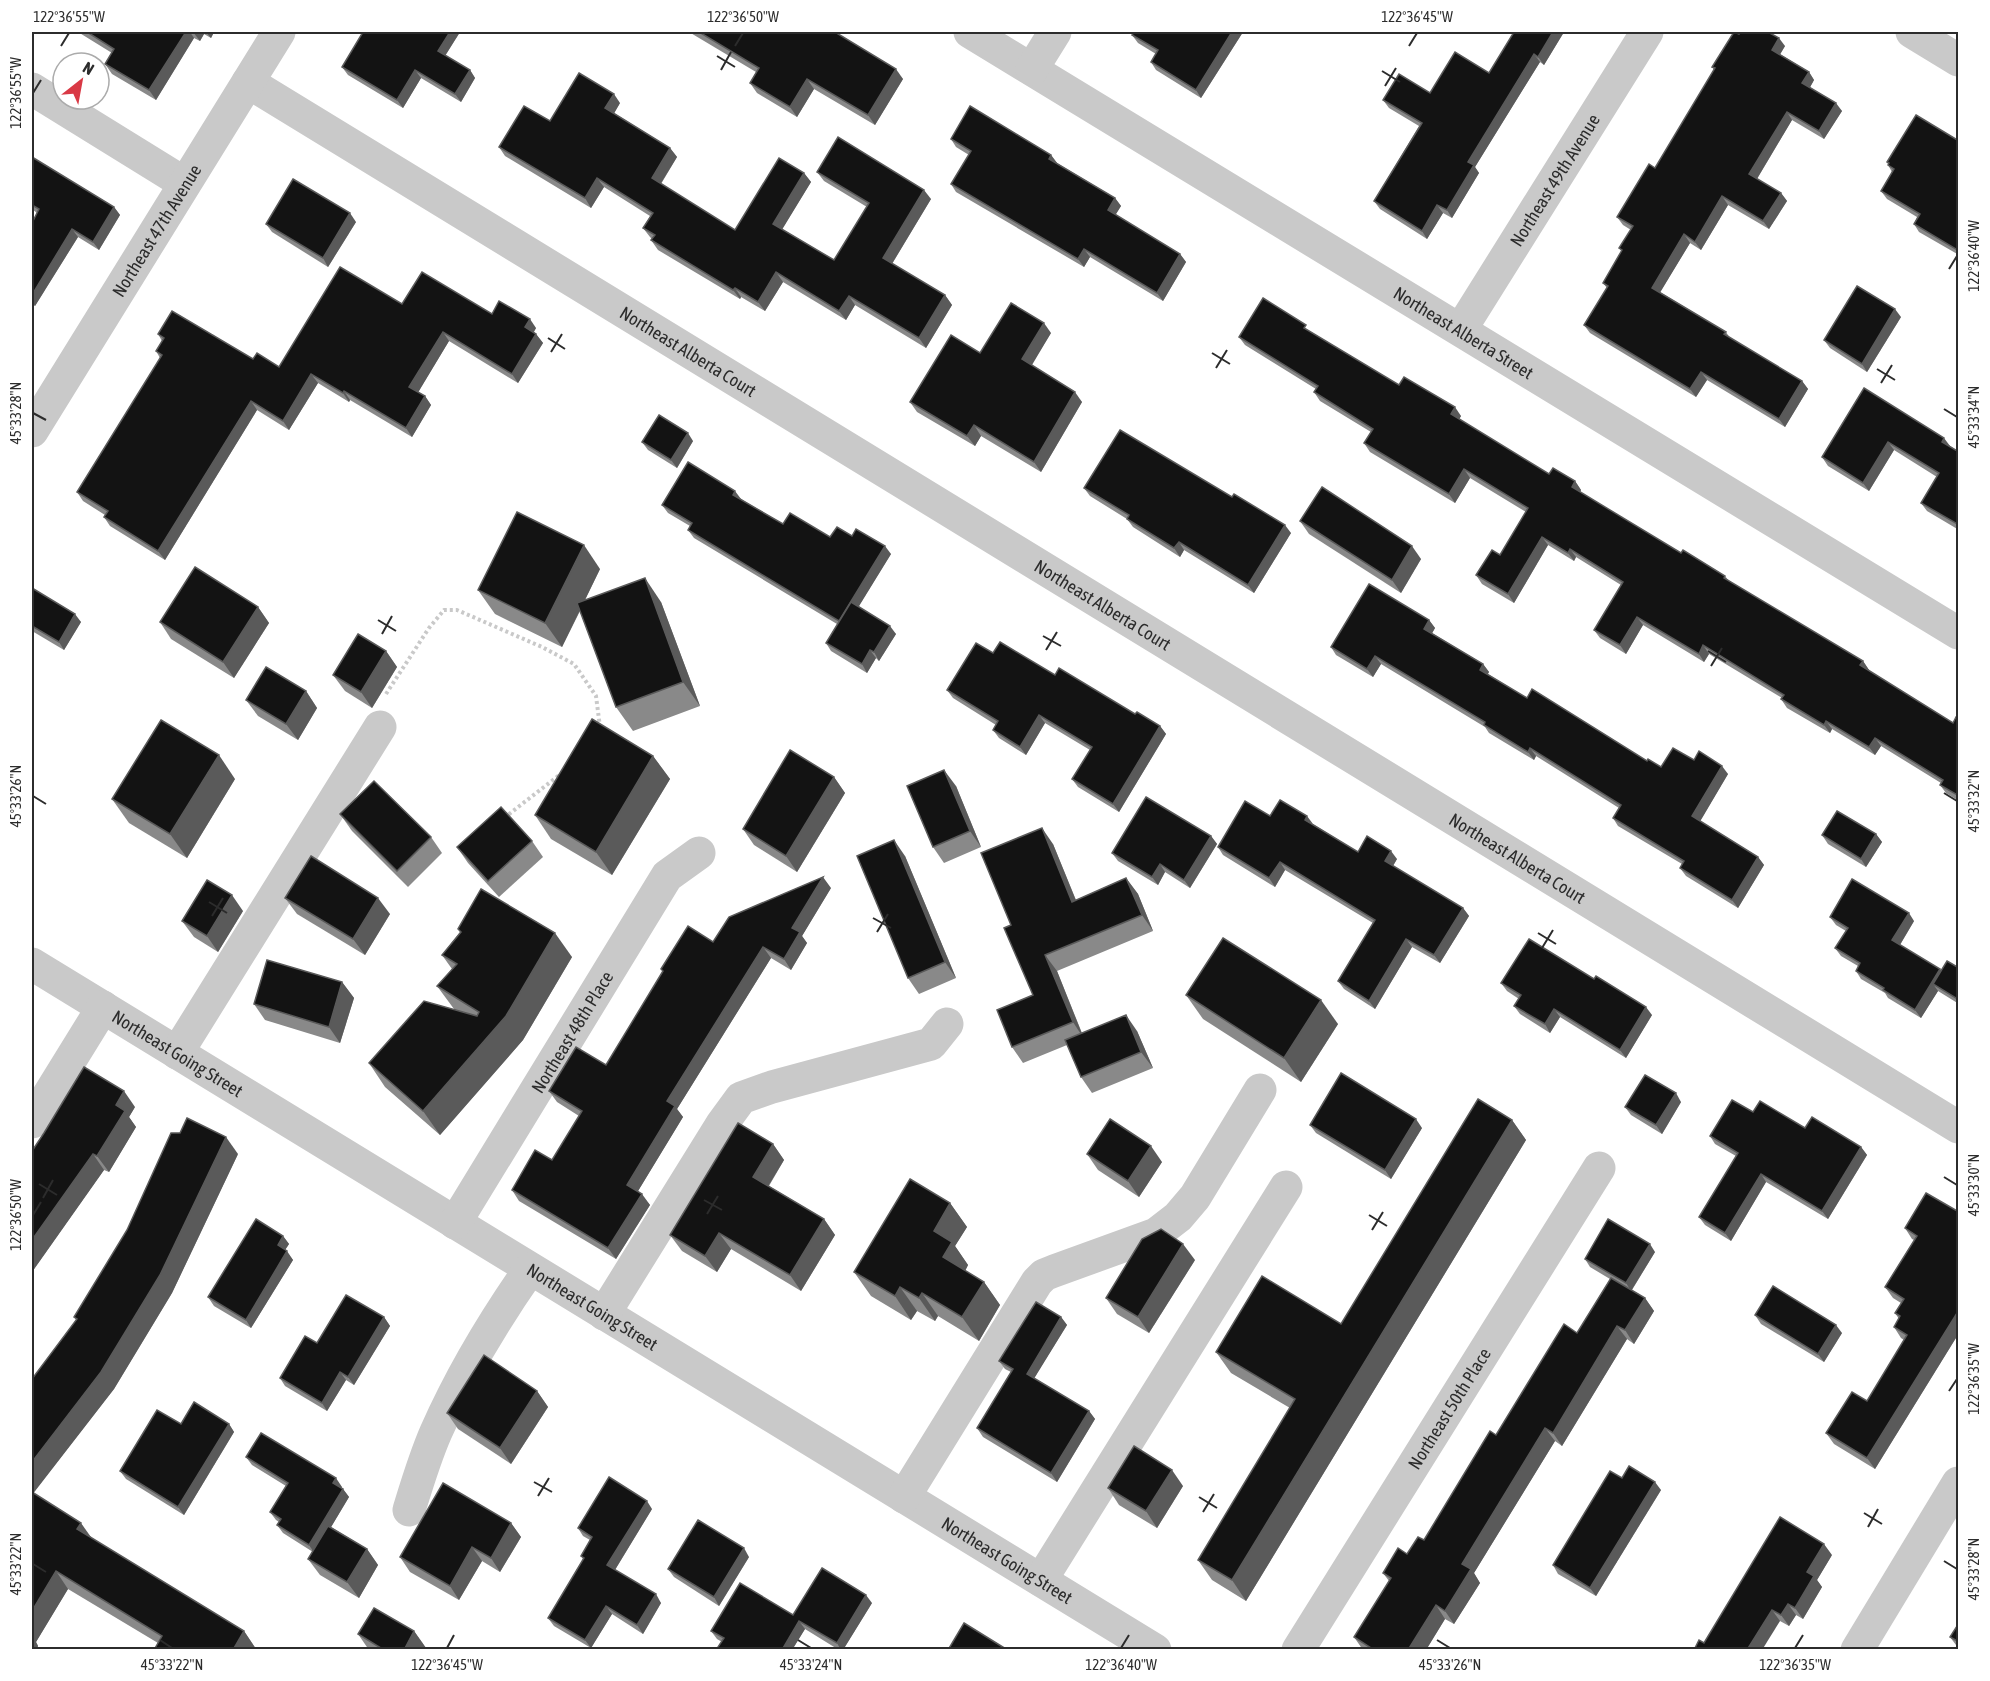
<svg xmlns="http://www.w3.org/2000/svg" width="1990" height="1681" font-family="'Asap Condensed',sans-serif">
	<style>
		.lines { fill: none; stroke-linecap: round; stroke-linejoin: round }
		.path { stroke: #c9c9c9; stroke-width: 4; stroke-dasharray: 3 3; stroke-linecap: butt }
		.minor { stroke: #c9c9c9; stroke-width: 33 }
		.wall { fill: #898989 }
		.shaded-wall { fill: #5a5a5a }
		.building { fill: #131313; stroke: #5a5a5a; stroke-width: 1.5 }
		.ticks { fill: none; stroke: #2c2c2c; stroke-width: 2 }
		.labels { text-anchor: middle; dominant-baseline: central; stroke-width: 6; stroke-linejoin: round; paint-order: stroke }
		.street-label { font-size: 18px; fill: #2c2c2c; stroke: #fff }
		.neatline { fill: none; stroke: #2c2c2c; stroke-width: 2 }
		.ticks-label { font-size: 15px; text-anchor: middle; fill: #2c2c2c }
	</style>
	<rect width="100%" height="100%" fill="#fff"/>
	<g class="lines">
		<g class="path">
			<path d="M 386,694 L 429,628 L 444,610 L 457,610 L 542,647 L 574,664 L 596,696 L 600,727"/>
			<path d="M 504,818 L 562,773"/>
		</g>
		<g class="minor">
			<path id="s1" d="M 970,32 L 1958,633"/>
			<path d="M 1912,32 L 1958,60"/>
			<path d="M 1032,69 L 1055,32"/>
			<path id="s2" d="M 248,82 L 1958,1127"/>
			<path d="M 32,89 L 184,183"/>
			<path id="s3" d="M 1461,329 L 1647,32"/>
			<path id="s4" d="M 32,431 L 279,32"/>
			<path id="s5" d="M 32,964 L 1155,1650"/>
			<path d="M 177,1053 L 380,727"/>
			<path d="M 32,1122 L 103,1007"/>
			<path id="s6" d="M 455,1223 L 667,876 L 699,853"/>
			<path d="M 604,1314 L 722,1124 L 741,1098 L 772,1087 L 931,1044 L 947,1024"/>
			<path d="M 904,1497 L 1037,1282 L 1044,1275 L 1054,1271 L 1156,1234 L 1178,1217 L 1195,1197 L 1260,1090"/>
			<path d="M 409,1510 C 417,1484 425,1457 436,1432 C 461,1375 495,1319 530,1269"/>
			<path d="M 1041,1580 L 1286,1187"/>
			<path id="s7" d="M 1298,1650 L 1599,1168"/>
			<path d="M 1857,1650 L 1958,1483"/>
		</g>
	</g>
	<g class="wall">
		<path d="M 78,32 L 214,32 L 211,38 L 204,34 L 200,41 L 194,38 L 156,100 L 112,74 L 105,64 L 112,53 Z"/>
		<path d="M 363,32 L 460,32 L 445,56 L 470,70 L 475,78 L 461,102 L 421,78 L 403,108 L 348,75 L 342,67 Z"/>
		<path d="M 689,32 L 835,32 L 903,79 L 875,125 L 814,89 L 797,117 L 757,93 L 750,83 L 756,72 Z"/>
		<path d="M 1134,32 L 1243,32 L 1201,98 L 1156,70 L 1151,62 L 1156,54 L 1138,43 L 1132,35 Z"/>
		<path d="M 1514,32 L 1564,32 L 1544,65 L 1540,62 L 1475,167 L 1479,173 L 1452,218 L 1443,213 L 1427,239 L 1380,209 L 1374,201 L 1419,126 L 1389,108 L 1383,100 L 1430,93 L 1489,73 Z"/>
		<path d="M 1739,34 L 1785,46 L 1780,54 L 1809,72 L 1814,80 L 1810,87 L 1842,111 L 1824,139 L 1792,120 L 1757,179 L 1781,193 L 1787,201 L 1769,229 L 1728,205 L 1701,250 L 1690,243 L 1660,292 L 1726,332 L 1730,338 L 1802,381 L 1808,389 L 1785,427 L 1707,380 L 1696,397 L 1590,333 L 1584,325 L 1607,288 L 1603,283 L 1622,252 L 1619,248 L 1631,230 L 1623,225 L 1617,217 L 1655,168 L 1714,70 L 1712,67 Z"/>
		<path d="M 620,103 L 614,113 L 670,148 L 677,157 L 661,184 L 735,230 L 804,173 L 811,182 L 782,229 L 834,260 L 867,207 L 824,181 L 817,172 L 931,199 L 892,264 L 945,295 L 952,305 L 926,348 L 855,305 L 846,320 L 783,282 L 765,311 L 741,297 L 740,299 L 658,250 L 651,240 L 652,239 L 650,237 L 643,228 L 650,216 L 604,187 L 591,208 L 505,156 L 499,147 L 550,121 Z"/>
		<path d="M 951,139 L 1051,155 L 1057,163 L 1115,198 L 1121,206 L 1115,215 L 1180,254 L 1186,262 L 1163,301 L 1090,257 L 1084,267 L 956,192 L 951,184 L 969,155 L 956,147 Z"/>
		<path d="M 1959,141 L 1959,255 L 1919,232 L 1914,224 L 1917,217 L 1887,199 L 1881,191 L 1892,172 L 1888,165 L 1888,164 L 1887,162 Z"/>
		<path d="M 32,157 L 114,207 L 120,215 L 99,250 L 78,237 L 35,306 L 32,304 L 32,223 L 37,213 L 32,209 Z"/>
		<path d="M 356,222 L 328,267 L 272,232 L 266,224 Z"/>
		<path d="M 402,304 L 492,314 L 536,328 L 534,332 L 536,334 L 543,343 L 518,383 L 449,341 L 418,392 L 425,396 L 431,405 L 412,437 L 350,400 L 349,402 L 318,383 L 289,430 L 257,410 L 165,560 L 110,526 L 104,517 L 105,515 L 83,501 L 77,492 L 160,358 L 156,351 L 162,341 L 158,334 L 253,359 L 279,367 Z"/>
		<path d="M 1901,317 L 1867,372 L 1830,348 L 1824,340 Z"/>
		<path d="M 1311,332 L 1399,385 L 1461,416 L 1459,419 L 1549,474 L 1575,481 L 1581,490 L 1580,492 L 1681,553 L 1725,576 L 1729,581 L 1863,661 L 1869,670 L 1868,670 L 1953,723 L 1959,719 L 1959,801 L 1946,793 L 1940,785 L 1941,783 L 1881,746 L 1875,755 L 1832,729 L 1830,733 L 1787,708 L 1781,699 L 1782,698 L 1709,654 L 1704,662 L 1643,625 L 1626,654 L 1600,638 L 1594,630 L 1621,585 L 1576,557 L 1574,561 L 1548,545 L 1514,603 L 1482,584 L 1476,575 L 1500,555 L 1526,512 L 1470,478 L 1455,503 L 1370,452 L 1364,443 L 1371,432 L 1320,401 L 1314,392 L 1316,389 L 1245,345 L 1239,337 Z"/>
		<path d="M 1051,333 L 1031,365 L 1082,402 L 1041,472 L 981,436 L 975,446 L 917,412 L 910,402 L 980,353 Z"/>
		<path d="M 1864,388 L 1959,452 L 1959,530 L 1927,511 L 1921,503 L 1937,477 L 1894,450 L 1869,491 L 1828,466 L 1822,457 Z"/>
		<path d="M 693,441 L 677,468 L 648,450 L 642,442 Z"/>
		<path d="M 1084,488 L 1291,533 L 1254,593 L 1184,550 L 1180,557 L 1133,527 L 1127,519 L 1090,496 Z"/>
		<path d="M 741,499 L 783,524 L 830,537 L 852,536 L 891,554 L 858,607 L 896,634 L 879,661 L 876,658 L 867,673 L 831,651 L 826,643 L 837,624 L 694,538 L 688,530 L 690,526 L 668,513 L 662,505 Z"/>
		<path d="M 1300,521 L 1421,559 L 1401,593 L 1309,534 Z"/>
		<path d="M 600,569 L 585,600 L 661,602 L 700,706 L 633,731 L 616,707 L 580,611 L 562,647 L 495,614 L 478,590 Z"/>
		<path d="M 32,588 L 81,622 L 64,650 L 32,631 Z"/>
		<path d="M 258,607 L 269,623 L 234,678 L 171,639 L 160,622 Z"/>
		<path d="M 1429,620 L 1435,628 L 1432,633 L 1483,664 L 1489,672 L 1488,674 L 1527,698 L 1647,761 L 1661,767 L 1694,760 L 1728,774 L 1700,821 L 1758,857 L 1764,865 L 1738,908 L 1686,876 L 1680,868 L 1682,864 L 1618,826 L 1613,818 L 1619,808 L 1536,756 L 1534,760 L 1489,733 L 1485,727 L 1381,664 L 1373,677 L 1336,655 L 1331,647 Z"/>
		<path d="M 386,651 L 397,667 L 372,708 L 345,691 L 333,675 Z"/>
		<path d="M 993,653 L 1055,675 L 1160,726 L 1166,734 L 1119,812 L 1078,787 L 1072,779 L 1090,750 L 1045,723 L 1026,755 L 999,738 L 993,730 L 996,725 L 953,698 L 947,690 Z"/>
		<path d="M 306,691 L 317,708 L 298,740 L 258,716 L 246,700 Z"/>
		<path d="M 653,756 L 670,779 L 612,875 L 551,839 L 535,815 Z"/>
		<path d="M 834,777 L 845,793 L 797,872 L 754,845 L 743,829 Z"/>
		<path d="M 235,779 L 187,858 L 129,823 L 112,799 Z"/>
		<path d="M 956,786 L 981,847 L 944,863 L 933,847 Z"/>
		<path d="M 340,814 L 431,837 L 442,853 L 408,887 L 352,831 Z"/>
		<path d="M 1270,816 L 1313,824 L 1358,852 L 1397,859 L 1393,866 L 1463,908 L 1469,916 L 1440,963 L 1412,947 L 1375,1009 L 1344,989 L 1338,981 L 1373,923 L 1285,870 L 1275,887 L 1223,855 L 1218,847 Z"/>
		<path d="M 1876,834 L 1882,842 L 1866,867 L 1828,844 L 1822,835 Z"/>
		<path d="M 1211,836 L 1217,844 L 1190,888 L 1165,872 L 1158,885 L 1118,861 L 1112,853 Z"/>
		<path d="M 532,841 L 543,857 L 499,897 L 468,863 L 457,847 Z"/>
		<path d="M 1053,844 L 1076,900 L 1126,878 L 1138,894 L 1153,931 L 1057,971 L 1082,1033 L 1137,1031 L 1153,1068 L 1092,1093 L 1081,1077 L 1067,1045 L 1023,1063 L 1012,1047 L 1033,995 L 1011,925 Z"/>
		<path d="M 905,856 L 956,978 L 919,994 L 908,978 Z"/>
		<path d="M 831,888 L 802,936 L 807,943 L 791,970 L 771,958 L 677,1109 L 683,1117 L 638,1191 L 650,1205 L 616,1259 L 519,1201 L 512,1190 L 552,1160 L 579,1116 L 557,1102 L 549,1091 L 606,1065 L 663,971 L 661,969 L 713,942 Z"/>
		<path d="M 285,898 L 390,914 L 365,955 L 297,914 Z"/>
		<path d="M 243,911 L 218,952 L 194,937 L 182,921 Z"/>
		<path d="M 1830,917 L 1914,921 L 1900,945 L 1941,970 L 1959,968 L 1959,1004 L 1938,991 L 1921,1018 L 1888,998 L 1885,993 L 1861,979 L 1856,971 L 1858,966 L 1841,956 L 1835,948 L 1846,931 L 1836,925 Z"/>
		<path d="M 458,929 L 572,957 L 523,1040 L 440,1135 L 385,1087 L 369,1063 L 454,1009 L 437,986 L 452,969 L 442,955 L 460,932 Z"/>
		<path d="M 342,982 L 354,998 L 340,1043 L 265,1020 L 254,1004 Z"/>
		<path d="M 1501,983 L 1652,1015 L 1626,1058 L 1560,1017 L 1550,1033 L 1520,1014 L 1514,1006 L 1519,999 L 1507,991 Z"/>
		<path d="M 1186,995 L 1338,1024 L 1301,1082 L 1203,1019 Z"/>
		<path d="M 1681,1102 L 1662,1134 L 1631,1115 L 1625,1107 Z"/>
		<path d="M 135,1107 L 129,1117 L 136,1127 L 109,1172 L 104,1170 L 32,1272 L 32,1151 Z"/>
		<path d="M 1753,1112 L 1805,1128 L 1861,1147 L 1867,1155 L 1828,1219 L 1766,1182 L 1731,1241 L 1705,1225 L 1699,1217 L 1736,1156 L 1715,1144 L 1710,1136 Z"/>
		<path d="M 1512,1120 L 1526,1140 L 1246,1601 L 1212,1580 L 1198,1560 L 1290,1408 L 1231,1373 L 1216,1352 L 1341,1324 Z"/>
		<path d="M 1310,1125 L 1422,1128 L 1391,1179 L 1316,1133 Z"/>
		<path d="M 773,1144 L 784,1160 L 769,1186 L 824,1219 L 835,1235 L 801,1291 L 731,1249 L 717,1272 L 682,1251 L 670,1235 Z"/>
		<path d="M 238,1154 L 172,1293 L 114,1389 L 33,1493 L 91,1538 L 244,1631 L 256,1649 L 158,1643 L 68,1589 L 36,1642 L 38,1646 L 36,1650 L 32,1650 L 32,1379 L 76,1320 L 74,1317 Z"/>
		<path d="M 1087,1154 L 1162,1162 L 1139,1197 L 1098,1170 Z"/>
		<path d="M 950,1203 L 967,1227 L 955,1246 L 968,1265 L 965,1271 L 984,1282 L 1000,1305 L 979,1341 L 938,1316 L 935,1321 L 917,1311 L 911,1320 L 871,1296 L 854,1272 Z"/>
		<path d="M 1959,1212 L 1959,1333 L 1875,1469 L 1834,1444 L 1826,1433 L 1867,1401 L 1904,1340 L 1901,1338 L 1894,1327 L 1899,1319 L 1895,1313 L 1901,1303 L 1893,1298 L 1885,1287 L 1914,1240 L 1912,1239 L 1905,1228 Z"/>
		<path d="M 283,1236 L 289,1244 L 285,1250 L 293,1260 L 251,1328 L 214,1306 L 208,1297 Z"/>
		<path d="M 1655,1252 L 1632,1290 L 1645,1298 L 1654,1311 L 1634,1344 L 1627,1339 L 1562,1446 L 1555,1441 L 1474,1573 L 1480,1583 L 1454,1624 L 1445,1619 L 1426,1650 L 1363,1650 L 1354,1637 L 1389,1581 L 1383,1573 L 1424,1540 L 1496,1435 L 1577,1333 L 1610,1279 L 1590,1267 L 1585,1259 Z"/>
		<path d="M 1195,1260 L 1149,1333 L 1117,1314 L 1106,1298 Z"/>
		<path d="M 1755,1315 L 1842,1333 L 1824,1362 L 1761,1324 Z"/>
		<path d="M 384,1317 L 390,1326 L 354,1385 L 346,1380 L 327,1411 L 285,1386 L 280,1378 Z"/>
		<path d="M 1061,1317 L 1067,1325 L 1034,1378 L 1089,1411 L 1095,1419 L 1057,1482 L 983,1437 L 977,1428 L 1011,1372 L 1005,1369 L 999,1361 Z"/>
		<path d="M 537,1391 L 548,1407 L 511,1464 L 458,1429 L 447,1413 Z"/>
		<path d="M 181,1424 L 229,1424 L 234,1432 L 184,1515 L 126,1479 L 120,1471 Z"/>
		<path d="M 246,1457 L 342,1487 L 341,1488 L 343,1489 L 349,1497 L 331,1527 L 367,1549 L 378,1565 L 359,1598 L 320,1575 L 308,1559 L 313,1552 L 283,1533 L 277,1525 L 279,1522 L 276,1520 L 270,1512 L 286,1486 L 252,1465 Z"/>
		<path d="M 1622,1478 L 1661,1490 L 1596,1596 L 1558,1574 L 1553,1565 Z"/>
		<path d="M 1183,1486 L 1157,1528 L 1119,1505 L 1108,1488 Z"/>
		<path d="M 652,1509 L 615,1570 L 661,1603 L 643,1634 L 612,1614 L 591,1648 L 554,1626 L 548,1618 L 583,1559 L 581,1556 L 590,1540 L 583,1536 L 578,1528 Z"/>
		<path d="M 511,1523 L 521,1537 L 500,1572 L 482,1561 L 459,1600 L 410,1572 L 400,1557 Z"/>
		<path d="M 1832,1555 L 1817,1580 L 1822,1587 L 1803,1619 L 1796,1615 L 1789,1626 L 1780,1621 L 1704,1643 Z"/>
		<path d="M 749,1557 L 719,1606 L 674,1577 L 668,1569 Z"/>
		<path d="M 872,1603 L 843,1650 L 839,1650 L 805,1629 L 792,1650 L 720,1650 L 718,1647 L 722,1642 L 717,1639 L 711,1631 L 793,1615 Z"/>
		<path d="M 1959,1623 L 1959,1649 L 1950,1637 Z"/>
		<path d="M 414,1631 L 426,1648 L 424,1650 L 369,1650 L 358,1634 Z"/>
	</g>
	<g class="shaded-wall">
		<path d="M 186,32 L 190,32 L 194,38 L 156,100 L 149,90 Z"/>
		<path d="M 193,32 L 203,32 L 204,34 L 200,41 Z"/>
		<path d="M 206,32 L 214,32 L 211,38 Z"/>
		<path d="M 450,32 L 460,32 L 443,59 L 438,51 Z"/>
		<path d="M 1232,32 L 1243,32 L 1201,98 L 1196,90 Z"/>
		<path d="M 1553,32 L 1564,32 L 1544,65 L 1538,57 Z"/>
		<path d="M 1779,38 L 1785,46 L 1778,58 L 1772,50 Z"/>
		<path d="M 1534,54 L 1540,62 L 1475,167 L 1479,173 L 1452,218 L 1447,210 L 1468,162 Z"/>
		<path d="M 896,69 L 903,79 L 875,125 L 868,115 Z"/>
		<path d="M 415,70 L 421,78 L 403,108 L 397,100 Z"/>
		<path d="M 470,70 L 475,78 L 461,102 L 455,94 Z"/>
		<path d="M 1809,72 L 1814,80 L 1808,91 L 1802,83 Z"/>
		<path d="M 807,79 L 814,89 L 797,117 L 790,107 Z"/>
		<path d="M 614,94 L 620,103 L 612,117 L 605,108 Z"/>
		<path d="M 1836,103 L 1842,111 L 1824,139 L 1819,131 Z"/>
		<path d="M 1787,112 L 1792,120 L 1755,182 L 1749,174 Z"/>
		<path d="M 670,148 L 677,157 L 658,188 L 652,178 Z"/>
		<path d="M 1051,155 L 1057,163 L 1055,167 L 1049,159 Z"/>
		<path d="M 804,173 L 811,182 L 780,233 L 773,224 Z"/>
		<path d="M 597,178 L 604,187 L 591,208 L 585,198 Z"/>
		<path d="M 924,190 L 931,199 L 890,267 L 883,258 Z"/>
		<path d="M 1781,193 L 1787,201 L 1769,229 L 1763,221 Z"/>
		<path d="M 1722,196 L 1728,205 L 1701,250 L 1695,242 Z"/>
		<path d="M 1115,198 L 1121,206 L 1113,219 L 1108,210 Z"/>
		<path d="M 1437,205 L 1443,213 L 1427,239 L 1422,231 Z"/>
		<path d="M 114,207 L 120,215 L 99,250 L 93,242 Z"/>
		<path d="M 350,213 L 356,222 L 328,267 L 323,258 Z"/>
		<path d="M 72,229 L 78,237 L 35,306 L 32,301 L 32,295 Z"/>
		<path d="M 1684,234 L 1690,243 L 1658,296 L 1652,288 Z"/>
		<path d="M 1084,249 L 1090,257 L 1084,267 L 1078,259 Z"/>
		<path d="M 1180,254 L 1186,262 L 1163,301 L 1157,293 Z"/>
		<path d="M 776,272 L 783,282 L 765,311 L 758,302 Z"/>
		<path d="M 735,288 L 741,297 L 740,299 L 733,290 Z"/>
		<path d="M 945,295 L 952,305 L 926,348 L 919,338 Z"/>
		<path d="M 849,296 L 855,305 L 846,320 L 839,311 Z"/>
		<path d="M 1895,309 L 1901,317 L 1867,372 L 1862,364 Z"/>
		<path d="M 530,319 L 536,328 L 531,336 L 525,327 Z"/>
		<path d="M 1044,323 L 1051,333 L 1029,370 L 1022,359 Z"/>
		<path d="M 443,332 L 449,341 L 416,396 L 409,387 Z"/>
		<path d="M 536,334 L 543,343 L 518,383 L 512,374 Z"/>
		<path d="M 1701,372 L 1707,380 L 1696,397 L 1690,389 Z"/>
		<path d="M 311,374 L 318,383 L 289,430 L 283,421 Z"/>
		<path d="M 1802,381 L 1808,389 L 1785,427 L 1779,419 Z"/>
		<path d="M 344,391 L 350,400 L 349,402 L 343,393 Z"/>
		<path d="M 1075,392 L 1082,402 L 1041,472 L 1034,462 Z"/>
		<path d="M 425,396 L 431,405 L 412,437 L 406,428 Z"/>
		<path d="M 251,401 L 257,410 L 165,560 L 158,551 Z"/>
		<path d="M 1455,407 L 1461,416 L 1457,423 L 1451,414 Z"/>
		<path d="M 974,425 L 981,436 L 975,446 L 967,436 Z"/>
		<path d="M 688,433 L 693,441 L 677,468 L 671,460 Z"/>
		<path d="M 1944,438 L 1950,446 L 1947,450 L 1942,442 Z"/>
		<path d="M 1888,442 L 1894,450 L 1869,491 L 1863,483 Z"/>
		<path d="M 1464,469 L 1470,478 L 1455,503 L 1449,494 Z"/>
		<path d="M 1575,481 L 1581,490 L 1578,496 L 1572,487 Z"/>
		<path d="M 735,491 L 741,499 L 739,503 L 733,495 Z"/>
		<path d="M 1285,525 L 1291,533 L 1254,593 L 1248,585 Z"/>
		<path d="M 1542,537 L 1548,545 L 1514,603 L 1508,594 Z"/>
		<path d="M 1179,542 L 1184,550 L 1180,557 L 1174,548 Z"/>
		<path d="M 584,545 L 600,569 L 562,647 L 545,623 Z"/>
		<path d="M 885,546 L 891,554 L 845,629 L 839,621 Z"/>
		<path d="M 1412,546 L 1421,559 L 1401,593 L 1392,580 Z"/>
		<path d="M 1570,549 L 1576,557 L 1574,561 L 1568,553 Z"/>
		<path d="M 645,578 L 661,602 L 700,706 L 683,682 Z"/>
		<path d="M 258,607 L 269,623 L 234,678 L 223,662 Z"/>
		<path d="M 75,614 L 81,622 L 64,650 L 59,642 Z"/>
		<path d="M 1637,617 L 1643,625 L 1626,654 L 1620,645 Z"/>
		<path d="M 1429,620 L 1435,628 L 1430,637 L 1424,629 Z"/>
		<path d="M 890,626 L 896,634 L 879,661 L 874,652 Z"/>
		<path d="M 1703,645 L 1709,654 L 1704,662 L 1699,654 Z"/>
		<path d="M 870,650 L 876,658 L 867,673 L 862,664 Z"/>
		<path d="M 386,651 L 397,667 L 372,708 L 361,692 Z"/>
		<path d="M 1375,656 L 1381,664 L 1373,677 L 1367,669 Z"/>
		<path d="M 1863,661 L 1869,670 L 1866,674 L 1860,665 Z"/>
		<path d="M 1483,664 L 1489,672 L 1485,678 L 1480,670 Z"/>
		<path d="M 306,691 L 317,708 L 298,740 L 286,724 Z"/>
		<path d="M 1039,715 L 1045,723 L 1026,755 L 1020,747 Z"/>
		<path d="M 1826,721 L 1832,729 L 1830,733 L 1824,725 Z"/>
		<path d="M 1160,726 L 1166,734 L 1119,812 L 1113,804 Z"/>
		<path d="M 1875,738 L 1881,746 L 1875,755 L 1869,747 Z"/>
		<path d="M 1530,748 L 1536,756 L 1534,760 L 1528,752 Z"/>
		<path d="M 219,755 L 235,779 L 187,858 L 170,834 Z"/>
		<path d="M 653,756 L 670,779 L 612,875 L 596,852 Z"/>
		<path d="M 1722,766 L 1728,774 L 1698,825 L 1692,816 Z"/>
		<path d="M 944,770 L 956,786 L 981,847 L 970,831 Z"/>
		<path d="M 834,777 L 845,793 L 797,872 L 786,856 Z"/>
		<path d="M 1307,816 L 1313,824 L 1305,820 Z"/>
		<path d="M 1042,828 L 1053,844 L 1083,918 L 1072,902 Z"/>
		<path d="M 1876,834 L 1882,842 L 1866,867 L 1861,859 Z"/>
		<path d="M 1211,836 L 1217,844 L 1190,888 L 1184,880 Z"/>
		<path d="M 894,840 L 905,856 L 956,978 L 945,962 Z"/>
		<path d="M 1391,851 L 1397,859 L 1391,869 L 1385,861 Z"/>
		<path d="M 1758,857 L 1764,865 L 1738,908 L 1732,900 Z"/>
		<path d="M 1280,862 L 1285,870 L 1275,887 L 1269,878 Z"/>
		<path d="M 1160,864 L 1165,872 L 1158,885 L 1152,877 Z"/>
		<path d="M 823,877 L 831,888 L 802,936 L 807,943 L 791,970 L 784,959 L 792,928 Z"/>
		<path d="M 1126,878 L 1138,894 L 1153,931 L 1142,915 Z"/>
		<path d="M 232,895 L 243,911 L 218,952 L 207,936 Z"/>
		<path d="M 378,898 L 390,914 L 365,955 L 353,939 Z"/>
		<path d="M 1463,908 L 1469,916 L 1440,963 L 1434,955 Z"/>
		<path d="M 1909,913 L 1914,921 L 1898,948 L 1892,940 Z"/>
		<path d="M 555,933 L 572,957 L 523,1040 L 440,1135 L 423,1111 Z"/>
		<path d="M 1406,939 L 1412,947 L 1375,1009 L 1369,1001 Z"/>
		<path d="M 763,947 L 771,958 L 677,1109 L 683,1117 L 635,1196 L 627,1185 L 667,1101 Z"/>
		<path d="M 1045,955 L 1057,971 L 1084,1039 L 1073,1022 Z"/>
		<path d="M 1940,969 L 1946,977 L 1933,984 L 1938,991 L 1921,1018 L 1915,1010 Z"/>
		<path d="M 342,982 L 354,998 L 340,1043 L 329,1027 Z"/>
		<path d="M 1321,1000 L 1338,1024 L 1301,1082 L 1284,1058 Z"/>
		<path d="M 1646,1007 L 1652,1015 L 1626,1058 L 1620,1050 Z"/>
		<path d="M 1554,1009 L 1560,1017 L 1550,1033 L 1545,1024 Z"/>
		<path d="M 1126,1015 L 1137,1031 L 1153,1068 L 1141,1052 Z"/>
		<path d="M 124,1091 L 135,1107 L 129,1117 L 136,1127 L 109,1172 L 97,1156 L 116,1105 Z"/>
		<path d="M 1676,1093 L 1681,1102 L 1662,1134 L 1656,1125 Z"/>
		<path d="M 1416,1119 L 1422,1128 L 1391,1179 L 1385,1170 Z"/>
		<path d="M 1512,1120 L 1526,1140 L 1246,1601 L 1232,1580 Z"/>
		<path d="M 226,1137 L 238,1154 L 172,1293 L 114,1389 L 32,1495 L 32,1462 Z"/>
		<path d="M 773,1144 L 784,1160 L 764,1193 L 753,1177 Z"/>
		<path d="M 1151,1146 L 1162,1162 L 1139,1197 L 1128,1181 Z"/>
		<path d="M 1861,1147 L 1867,1155 L 1828,1219 L 1822,1211 Z"/>
		<path d="M 93,1154 L 104,1170 L 32,1272 L 32,1240 Z"/>
		<path d="M 1761,1174 L 1766,1182 L 1731,1241 L 1725,1233 Z"/>
		<path d="M 642,1194 L 650,1205 L 616,1259 L 608,1248 Z"/>
		<path d="M 950,1203 L 967,1227 L 955,1246 L 968,1265 L 960,1281 L 943,1257 L 934,1231 Z"/>
		<path d="M 824,1219 L 835,1235 L 801,1291 L 790,1275 Z"/>
		<path d="M 719,1233 L 731,1249 L 717,1272 L 705,1256 Z"/>
		<path d="M 283,1236 L 289,1244 L 283,1253 L 278,1245 Z"/>
		<path d="M 1183,1244 L 1195,1260 L 1149,1333 L 1138,1317 Z"/>
		<path d="M 1650,1244 L 1655,1252 L 1631,1291 L 1626,1283 Z"/>
		<path d="M 287,1251 L 293,1260 L 251,1328 L 246,1320 Z"/>
		<path d="M 984,1282 L 1000,1305 L 979,1341 L 962,1317 Z"/>
		<path d="M 900,1287 L 917,1311 L 911,1320 L 895,1296 Z"/>
		<path d="M 922,1293 L 938,1316 L 935,1321 L 919,1298 Z"/>
		<path d="M 1645,1298 L 1654,1311 L 1634,1344 L 1625,1330 Z"/>
		<path d="M 1959,1310 L 1959,1333 L 1875,1469 L 1867,1458 Z"/>
		<path d="M 384,1317 L 390,1326 L 354,1385 L 348,1377 Z"/>
		<path d="M 1061,1317 L 1067,1325 L 1032,1382 L 1027,1374 Z"/>
		<path d="M 1836,1325 L 1842,1333 L 1824,1362 L 1818,1354 Z"/>
		<path d="M 1617,1326 L 1627,1339 L 1562,1446 L 1553,1433 Z"/>
		<path d="M 340,1372 L 346,1380 L 327,1411 L 322,1403 Z"/>
		<path d="M 537,1391 L 548,1407 L 511,1464 L 500,1448 Z"/>
		<path d="M 1089,1411 L 1095,1419 L 1057,1482 L 1051,1473 Z"/>
		<path d="M 229,1424 L 234,1432 L 184,1515 L 178,1507 Z"/>
		<path d="M 1545,1428 L 1555,1441 L 1474,1573 L 1480,1583 L 1454,1624 L 1445,1611 L 1462,1564 Z"/>
		<path d="M 1172,1470 L 1183,1486 L 1157,1528 L 1146,1511 Z"/>
		<path d="M 336,1478 L 342,1487 L 339,1491 L 333,1483 Z"/>
		<path d="M 1655,1482 L 1661,1490 L 1596,1596 L 1590,1588 Z"/>
		<path d="M 343,1489 L 349,1497 L 315,1554 L 309,1545 Z"/>
		<path d="M 647,1501 L 652,1509 L 613,1573 L 607,1565 Z"/>
		<path d="M 81,1523 L 93,1540 L 77,1529 Z"/>
		<path d="M 511,1523 L 521,1537 L 500,1572 L 491,1558 Z"/>
		<path d="M 1824,1544 L 1832,1555 L 1817,1580 L 1822,1587 L 1803,1619 L 1795,1608 L 1807,1572 Z"/>
		<path d="M 472,1547 L 482,1561 L 459,1600 L 450,1586 Z"/>
		<path d="M 744,1548 L 749,1557 L 719,1606 L 714,1597 Z"/>
		<path d="M 367,1549 L 378,1565 L 359,1598 L 347,1582 Z"/>
		<path d="M 56,1571 L 68,1589 L 36,1642 L 38,1646 L 36,1650 L 32,1650 L 32,1611 Z"/>
		<path d="M 656,1594 L 661,1603 L 643,1634 L 637,1625 Z"/>
		<path d="M 866,1595 L 872,1603 L 843,1650 L 841,1650 L 837,1643 Z"/>
		<path d="M 1788,1604 L 1796,1615 L 1789,1626 L 1781,1615 Z"/>
		<path d="M 1436,1605 L 1445,1619 L 1426,1650 L 1408,1650 Z"/>
		<path d="M 606,1606 L 612,1614 L 591,1648 L 585,1640 Z"/>
		<path d="M 1772,1610 L 1780,1621 L 1762,1650 L 1747,1650 Z"/>
		<path d="M 799,1621 L 805,1629 L 792,1650 L 782,1650 Z"/>
		<path d="M 244,1631 L 256,1649 L 256,1650 L 233,1650 Z"/>
		<path d="M 414,1631 L 426,1648 L 424,1650 L 404,1650 Z"/>
	</g>
	<g class="building">
		<path d="M 87,32 L 186,32 L 149,90 L 105,64 L 114,49 Z"/>
		<path d="M 363,32 L 450,32 L 438,51 L 470,70 L 455,94 L 415,70 L 397,100 L 342,67 Z"/>
		<path d="M 699,32 L 835,32 L 896,69 L 868,115 L 807,79 L 790,107 L 750,83 L 759,68 Z"/>
		<path d="M 1134,32 L 1232,32 L 1196,90 L 1151,62 L 1158,50 L 1132,35 Z"/>
		<path d="M 1514,32 L 1553,32 L 1538,57 L 1534,54 L 1468,162 L 1474,165 L 1447,210 L 1437,205 L 1422,231 L 1374,201 L 1422,123 L 1383,100 L 1399,74 L 1430,93 L 1455,52 L 1489,73 Z"/>
		<path d="M 1734,32 L 1739,34 L 1740,32 L 1768,32 L 1779,38 L 1772,50 L 1809,72 L 1802,83 L 1836,103 L 1819,131 L 1787,112 L 1749,174 L 1781,193 L 1763,221 L 1722,196 L 1695,242 L 1684,234 L 1652,288 L 1726,332 L 1724,334 L 1802,381 L 1779,419 L 1701,372 L 1690,389 L 1584,325 L 1608,286 L 1603,283 L 1622,250 L 1619,248 L 1633,226 L 1617,217 L 1649,164 L 1655,168 L 1715,68 L 1712,67 Z"/>
		<path d="M 579,73 L 614,94 L 605,108 L 670,148 L 652,178 L 735,230 L 779,158 L 804,173 L 773,224 L 834,260 L 869,203 L 817,172 L 838,137 L 924,190 L 883,258 L 945,295 L 919,338 L 849,296 L 839,311 L 776,272 L 758,302 L 735,288 L 733,290 L 651,240 L 655,235 L 643,228 L 653,213 L 597,178 L 585,198 L 499,147 L 524,106 L 550,121 Z"/>
		<path d="M 970,106 L 1051,155 L 1049,159 L 1115,198 L 1108,210 L 1180,254 L 1157,293 L 1084,249 L 1078,259 L 951,184 L 971,151 L 951,139 Z"/>
		<path d="M 1916,115 L 1959,141 L 1959,251 L 1914,224 L 1920,214 L 1881,191 L 1894,169 L 1888,165 L 1889,163 L 1887,162 Z"/>
		<path d="M 32,157 L 114,207 L 93,242 L 72,229 L 32,295 L 32,223 L 39,209 L 32,205 Z"/>
		<path d="M 293,179 L 350,213 L 323,258 L 266,224 Z"/>
		<path d="M 340,267 L 402,304 L 422,272 L 492,314 L 499,301 L 530,319 L 525,327 L 536,334 L 512,374 L 443,332 L 409,387 L 425,396 L 406,428 L 344,391 L 343,393 L 311,374 L 283,421 L 251,401 L 158,551 L 104,517 L 108,511 L 77,492 L 162,355 L 156,351 L 164,338 L 158,334 L 172,311 L 253,359 L 257,353 L 279,367 Z"/>
		<path d="M 1857,286 L 1895,309 L 1862,364 L 1824,340 Z"/>
		<path d="M 1263,298 L 1306,325 L 1304,328 L 1399,385 L 1404,377 L 1455,407 L 1451,414 L 1549,474 L 1553,468 L 1575,481 L 1572,487 L 1681,553 L 1683,550 L 1725,576 L 1724,578 L 1863,661 L 1860,665 L 1953,723 L 1956,717 L 1959,719 L 1959,796 L 1940,785 L 1943,780 L 1875,738 L 1869,747 L 1826,721 L 1824,725 L 1781,699 L 1784,695 L 1703,645 L 1699,654 L 1637,617 L 1620,645 L 1594,630 L 1623,582 L 1570,549 L 1568,553 L 1542,537 L 1508,594 L 1476,575 L 1492,550 L 1500,555 L 1528,508 L 1464,469 L 1449,494 L 1364,443 L 1373,429 L 1314,392 L 1318,386 L 1239,337 Z"/>
		<path d="M 1011,303 L 1044,323 L 1022,359 L 1075,392 L 1034,462 L 974,425 L 967,436 L 910,402 L 951,335 L 980,353 Z"/>
		<path d="M 1864,388 L 1944,438 L 1942,442 L 1959,452 L 1959,525 L 1921,503 L 1939,473 L 1888,442 L 1863,483 L 1822,457 Z"/>
		<path d="M 659,415 L 688,433 L 671,460 L 642,442 Z"/>
		<path d="M 1120,430 L 1232,497 L 1234,494 L 1285,525 L 1248,585 L 1179,542 L 1174,548 L 1127,519 L 1129,515 L 1084,488 Z"/>
		<path d="M 688,462 L 735,491 L 733,495 L 783,524 L 790,513 L 830,537 L 837,527 L 852,536 L 856,529 L 885,546 L 839,621 L 688,530 L 692,523 L 662,505 Z"/>
		<path d="M 1322,487 L 1412,546 L 1392,580 L 1300,521 Z"/>
		<path d="M 517,512 L 584,545 L 545,623 L 478,590 Z"/>
		<path d="M 195,567 L 258,607 L 223,662 L 160,622 Z"/>
		<path d="M 645,578 L 683,682 L 616,707 L 577,603 Z"/>
		<path d="M 1369,584 L 1429,620 L 1424,629 L 1483,664 L 1480,670 L 1527,698 L 1532,689 L 1647,761 L 1648,759 L 1661,767 L 1673,748 L 1694,760 L 1699,751 L 1722,766 L 1692,816 L 1758,857 L 1732,900 L 1680,868 L 1684,861 L 1613,818 L 1621,805 L 1530,748 L 1528,752 L 1484,725 L 1485,722 L 1375,656 L 1367,669 L 1331,647 Z"/>
		<path d="M 32,588 L 75,614 L 59,642 L 32,626 Z"/>
		<path d="M 851,602 L 890,626 L 874,652 L 870,650 L 862,664 L 826,643 Z"/>
		<path d="M 358,634 L 386,651 L 361,692 L 333,675 Z"/>
		<path d="M 1000,642 L 1055,675 L 1059,668 L 1135,714 L 1137,712 L 1160,726 L 1113,804 L 1072,779 L 1092,747 L 1039,715 L 1020,747 L 993,730 L 998,721 L 947,690 L 976,643 L 993,653 Z"/>
		<path d="M 266,667 L 306,691 L 286,724 L 246,700 Z"/>
		<path d="M 592,719 L 653,756 L 596,852 L 535,815 Z"/>
		<path d="M 161,720 L 219,755 L 170,834 L 112,799 Z"/>
		<path d="M 790,750 L 834,777 L 786,856 L 743,829 Z"/>
		<path d="M 944,770 L 970,831 L 933,847 L 907,786 Z"/>
		<path d="M 374,781 L 431,837 L 397,871 L 340,814 Z"/>
		<path d="M 1146,797 L 1211,836 L 1184,880 L 1160,864 L 1152,877 L 1112,853 Z"/>
		<path d="M 1280,800 L 1307,816 L 1305,820 L 1358,852 L 1367,836 L 1391,851 L 1385,861 L 1463,908 L 1434,955 L 1406,939 L 1369,1001 L 1338,981 L 1375,920 L 1280,862 L 1269,878 L 1218,847 L 1245,801 L 1270,816 Z"/>
		<path d="M 501,807 L 532,841 L 488,881 L 457,847 Z"/>
		<path d="M 1837,811 L 1876,834 L 1861,859 L 1822,835 Z"/>
		<path d="M 1042,828 L 1072,902 L 1126,878 L 1142,915 L 1045,955 L 1073,1022 L 1012,1047 L 997,1010 L 1033,995 L 1004,928 L 1011,925 L 981,853 Z"/>
		<path d="M 894,840 L 945,962 L 908,978 L 857,856 Z"/>
		<path d="M 311,856 L 378,898 L 353,939 L 285,898 Z"/>
		<path d="M 823,877 L 792,928 L 800,932 L 784,959 L 763,947 L 667,1101 L 675,1106 L 627,1185 L 642,1194 L 608,1248 L 512,1190 L 535,1150 L 552,1160 L 582,1111 L 549,1091 L 576,1047 L 606,1065 L 663,971 L 661,969 L 688,926 L 713,942 L 729,917 Z"/>
		<path d="M 1852,879 L 1909,913 L 1892,940 L 1940,969 L 1915,1010 L 1883,990 L 1884,988 L 1856,971 L 1860,963 L 1835,948 L 1848,928 L 1830,917 Z"/>
		<path d="M 207,880 L 232,895 L 207,936 L 182,921 Z"/>
		<path d="M 481,889 L 555,933 L 506,1016 L 423,1111 L 369,1063 L 424,1001 L 477,1016 L 479,1012 L 437,986 L 457,964 L 442,955 L 461,932 L 458,929 Z"/>
		<path d="M 1223,938 L 1321,1000 L 1284,1058 L 1186,995 Z"/>
		<path d="M 1529,939 L 1594,979 L 1596,976 L 1646,1007 L 1620,1050 L 1554,1009 L 1545,1024 L 1514,1006 L 1521,995 L 1501,983 Z"/>
		<path d="M 267,960 L 342,982 L 329,1027 L 254,1004 Z"/>
		<path d="M 1947,961 L 1959,968 L 1959,1000 L 1933,984 Z"/>
		<path d="M 1126,1015 L 1141,1052 L 1081,1077 L 1065,1040 Z"/>
		<path d="M 84,1067 L 124,1091 L 116,1105 L 125,1111 L 97,1156 L 93,1154 L 32,1240 L 32,1151 L 44,1133 Z"/>
		<path d="M 1341,1073 L 1416,1119 L 1385,1170 L 1310,1125 Z"/>
		<path d="M 1645,1075 L 1676,1093 L 1656,1125 L 1625,1107 Z"/>
		<path d="M 1478,1099 L 1512,1120 L 1232,1580 L 1198,1560 L 1295,1399 L 1216,1352 L 1262,1276 L 1341,1324 Z"/>
		<path d="M 1732,1100 L 1753,1112 L 1760,1101 L 1805,1128 L 1812,1117 L 1861,1147 L 1822,1211 L 1761,1174 L 1725,1233 L 1699,1217 L 1738,1153 L 1710,1136 Z"/>
		<path d="M 187,1118 L 226,1137 L 160,1275 L 101,1372 L 32,1462 L 32,1379 L 77,1319 L 74,1317 L 127,1230 L 171,1133 L 180,1133 Z"/>
		<path d="M 1110,1119 L 1151,1146 L 1128,1181 L 1087,1154 Z"/>
		<path d="M 738,1123 L 773,1144 L 753,1177 L 824,1219 L 790,1275 L 719,1233 L 705,1256 L 670,1235 Z"/>
		<path d="M 910,1179 L 950,1203 L 934,1231 L 952,1242 L 943,1257 L 984,1282 L 962,1317 L 922,1293 L 919,1298 L 900,1287 L 895,1296 L 854,1272 Z"/>
		<path d="M 1926,1193 L 1959,1212 L 1959,1310 L 1867,1458 L 1826,1433 L 1852,1392 L 1867,1401 L 1907,1335 L 1894,1327 L 1900,1316 L 1895,1313 L 1904,1299 L 1885,1287 L 1917,1236 L 1905,1228 Z"/>
		<path d="M 256,1219 L 283,1236 L 278,1245 L 287,1251 L 246,1320 L 208,1297 Z"/>
		<path d="M 1608,1219 L 1650,1244 L 1626,1283 L 1585,1259 Z"/>
		<path d="M 1161,1229 L 1183,1244 L 1138,1317 L 1106,1298 L 1142,1239 Z"/>
		<path d="M 1611,1278 L 1645,1298 L 1625,1330 L 1617,1326 L 1553,1433 L 1545,1428 L 1462,1564 L 1471,1569 L 1445,1611 L 1436,1605 L 1408,1650 L 1374,1650 L 1354,1637 L 1391,1578 L 1383,1573 L 1398,1548 L 1407,1554 L 1418,1537 L 1424,1540 L 1490,1431 L 1496,1435 L 1564,1324 L 1577,1333 Z"/>
		<path d="M 1773,1286 L 1836,1325 L 1818,1354 L 1755,1315 Z"/>
		<path d="M 346,1295 L 384,1317 L 348,1377 L 340,1372 L 322,1403 L 280,1378 L 305,1336 L 317,1343 Z"/>
		<path d="M 1036,1302 L 1061,1317 L 1027,1374 L 1089,1411 L 1051,1473 L 977,1428 L 1013,1369 L 999,1361 Z"/>
		<path d="M 484,1355 L 537,1391 L 500,1448 L 447,1413 Z"/>
		<path d="M 194,1402 L 229,1424 L 178,1507 L 120,1471 L 157,1410 L 181,1424 Z"/>
		<path d="M 261,1433 L 336,1478 L 333,1483 L 343,1489 L 309,1545 L 277,1525 L 281,1519 L 270,1512 L 288,1483 L 246,1457 Z"/>
		<path d="M 1134,1446 L 1172,1470 L 1146,1511 L 1108,1488 Z"/>
		<path d="M 1629,1466 L 1655,1482 L 1590,1588 L 1553,1565 L 1610,1471 L 1622,1478 Z"/>
		<path d="M 609,1477 L 647,1501 L 607,1565 L 656,1594 L 637,1625 L 606,1606 L 585,1640 L 548,1618 L 584,1558 L 581,1556 L 592,1537 L 578,1528 Z"/>
		<path d="M 443,1483 L 511,1523 L 491,1558 L 472,1547 L 450,1586 L 400,1557 Z"/>
		<path d="M 32,1492 L 81,1523 L 77,1529 L 244,1631 L 233,1650 L 154,1650 L 162,1636 L 56,1571 L 32,1611 Z"/>
		<path d="M 1780,1517 L 1824,1544 L 1807,1572 L 1814,1576 L 1795,1608 L 1788,1604 L 1781,1615 L 1772,1610 L 1747,1650 L 1694,1650 L 1699,1640 L 1704,1643 Z"/>
		<path d="M 698,1520 L 744,1548 L 714,1597 L 668,1569 Z"/>
		<path d="M 328,1526 L 367,1549 L 347,1582 L 308,1559 Z"/>
		<path d="M 822,1568 L 866,1595 L 837,1643 L 799,1621 L 782,1650 L 722,1650 L 718,1647 L 724,1638 L 711,1631 L 740,1583 L 793,1615 Z"/>
		<path d="M 374,1608 L 414,1631 L 404,1650 L 384,1650 L 358,1634 Z"/>
		<path d="M 964,1623 L 1006,1649 L 1006,1650 L 948,1650 Z"/>
		<path d="M 1959,1623 L 1959,1642 L 1950,1637 Z"/>
	</g>
	<path class="ticks" d="M 61,46 L 69,33M 735,46 L 743,33M 1409,46 L 1417,33M 717,56 L 735,67M 721,70 L 731,52M 1382,71 L 1400,82M 1385,86 L 1396,68M 33,93 L 41,80M 1949,269 L 1957,256M 548,338 L 565,349M 551,352 L 562,334M 1212,353 L 1230,364M 1216,368 L 1227,350M 1877,369 L 1895,380M 1881,383 L 1892,365M 1944,409 L 1957,417M 33,413 L 46,420M 378,620 L 396,631M 382,634 L 392,616M 1043,636 L 1061,646M 1046,650 L 1057,632M 1708,651 L 1726,662M 1711,666 L 1722,648M 1944,793 L 1957,801M 33,796 L 46,804M 209,902 L 227,913M 212,916 L 223,898M 873,918 L 891,928M 877,932 L 888,914M 1538,933 L 1556,944M 1542,948 L 1553,930M 1944,1177 L 1957,1185M 39,1184 L 57,1195M 43,1198 L 53,1180M 704,1200 L 722,1210M 707,1214 L 718,1196M 33,1215 L 41,1202M 1369,1215 L 1387,1226M 1372,1230 L 1383,1212M 1949,1391 L 1957,1379M 534,1482 L 552,1492M 538,1496 L 549,1478M 1199,1497 L 1217,1508M 1203,1512 L 1214,1494M 1864,1513 L 1882,1524M 1868,1527 L 1878,1509M 1944,1561 L 1957,1569M 33,1564 L 46,1572M 160,1640 L 172,1648M 798,1640 L 811,1648M 1437,1640 L 1450,1648M 447,1648 L 454,1635M 1121,1648 L 1129,1635M 1795,1648 L 1803,1635"/>
	<g class="labels">
		<g class="street-label">
			<text stroke="none"><textPath href="#s3" startOffset="176">Northeast 49th Avenue</textPath></text>
			<text stroke="none"><textPath href="#s4" startOffset="236">Northeast 47th Avenue</textPath></text>
			<text stroke="none"><textPath href="#s1" startOffset="578">Northeast Alberta Street</textPath></text>
			<text stroke="none"><textPath href="#s2" startOffset="516">Northeast Alberta Court</textPath></text>
			<text stroke="none"><textPath href="#s2" startOffset="1002">Northeast Alberta Court</textPath></text>
			<text stroke="none"><textPath href="#s2" startOffset="1488">Northeast Alberta Court</textPath></text>
			<text stroke="none"><textPath href="#s6" startOffset="224">Northeast 48th Place</textPath></text>
			<text stroke="none"><textPath href="#s5" startOffset="171">Northeast Going Street</textPath></text>
			<text stroke="none"><textPath href="#s5" startOffset="657">Northeast Going Street</textPath></text>
			<text stroke="none"><textPath href="#s7" startOffset="285">Northeast 50th Place</textPath></text>
			<text stroke="none"><textPath href="#s5" startOffset="1143">Northeast Going Street</textPath></text>
		</g>
	</g>
	<rect width="1990" height="1681" fill="none" stroke="#ffffff" stroke-width="66"/>
	<g transform="translate(81 81) rotate(31)"><circle r="28" fill="#ffffff" stroke="#ababab" stroke-width="1.5"/>
	<path d="M0-4.5L10 22L0 15L-10 22Z" fill="#d93945"/>
	<text y="-9" font-size="16" font-weight="bold" text-anchor="middle" fill="#2c2c2c">N</text>
	</g>
	<rect x="33" y="33" width="1924" height="1615" class="neatline"/>
	<g class="ticks-label">
		<text x="69" y="22">122°36'55"W</text>
		<text x="743" y="22">122°36'50"W</text>
		<text x="1417" y="22">122°36'45"W</text>
		<text transform="translate(16 93) rotate(-90)" y="5">122°36'55"W</text>
		<text transform="translate(1974 256) rotate(-90)" y="5">122°36'40"W</text>
		<text transform="translate(16 413) rotate(-90)" y="5">45°33'28"N</text>
		<text transform="translate(1974 417) rotate(-90)" y="5">45°33'34"N</text>
		<text transform="translate(16 796) rotate(-90)" y="5">45°33'26"N</text>
		<text transform="translate(1974 801) rotate(-90)" y="5">45°33'32"N</text>
		<text transform="translate(1974 1185) rotate(-90)" y="5">45°33'30"N</text>
		<text transform="translate(16 1215) rotate(-90)" y="5">122°36'50"W</text>
		<text transform="translate(1974 1379) rotate(-90)" y="5">122°36'35"W</text>
		<text transform="translate(16 1564) rotate(-90)" y="5">45°33'22"N</text>
		<text transform="translate(1974 1569) rotate(-90)" y="5">45°33'28"N</text>
		<text x="172" y="1670">45°33'22"N</text>
		<text x="447" y="1670">122°36'45"W</text>
		<text x="811" y="1670">45°33'24"N</text>
		<text x="1121" y="1670">122°36'40"W</text>
		<text x="1450" y="1670">45°33'26"N</text>
		<text x="1795" y="1670">122°36'35"W</text>
	</g>
</svg>
